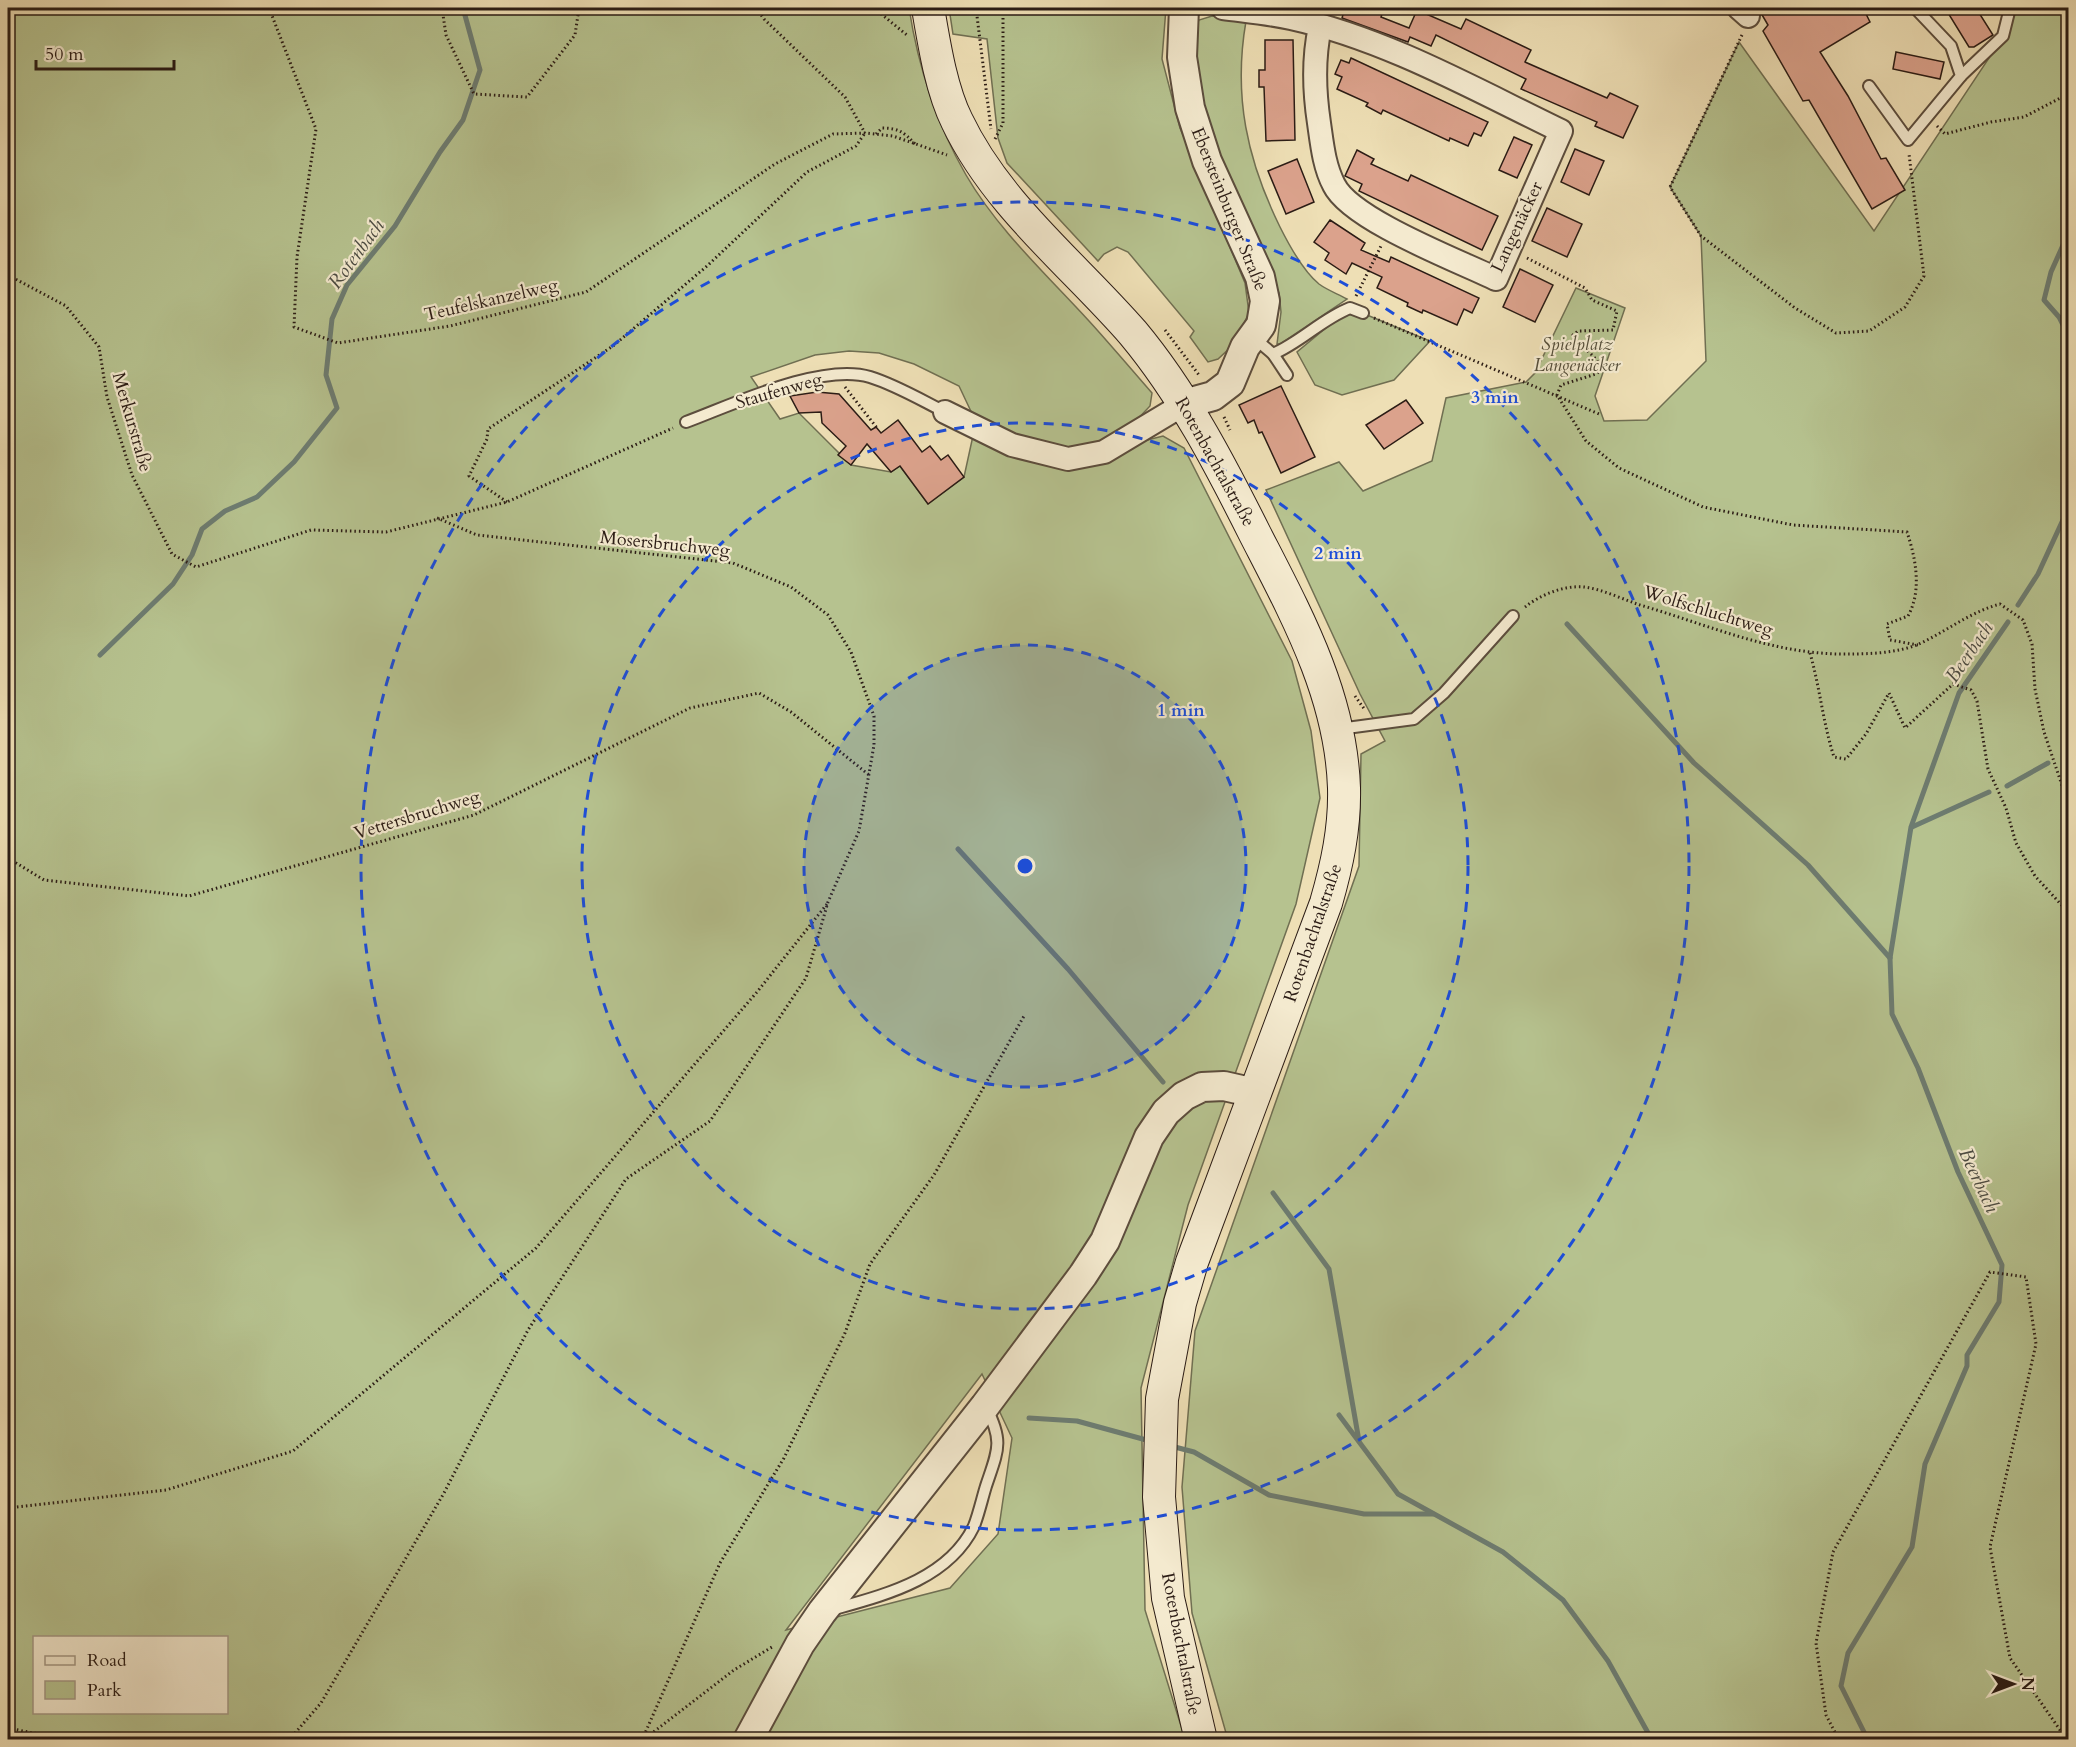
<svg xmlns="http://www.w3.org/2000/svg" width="2076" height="1747" font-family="Cardo,serif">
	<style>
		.green { fill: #b6c28f; stroke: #706f52; stroke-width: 1.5; fill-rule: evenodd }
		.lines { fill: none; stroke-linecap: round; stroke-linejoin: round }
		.stream { stroke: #6d7c71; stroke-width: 5 }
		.building { fill: #dba28c; stroke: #2b1c15; stroke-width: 1.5 }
		.service-casing { stroke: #5c4d3d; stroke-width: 14 }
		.minor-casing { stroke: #5c4d3d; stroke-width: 26 }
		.tertiary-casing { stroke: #5c4d3d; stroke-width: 32 }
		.secondary-casing { stroke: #2b1c15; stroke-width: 34 }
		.path { stroke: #2b1c15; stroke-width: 3; stroke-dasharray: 1.5 3; stroke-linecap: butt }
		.service { stroke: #f4eacf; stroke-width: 10 }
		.minor { stroke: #f4eacf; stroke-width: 22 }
		.tertiary { stroke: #f4eacf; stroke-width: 28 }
		.secondary { stroke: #f4eacf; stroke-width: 32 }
		.ring { fill: none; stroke: #1d4ed8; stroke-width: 3; stroke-dasharray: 10 8 }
		.labels { text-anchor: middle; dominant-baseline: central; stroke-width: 4.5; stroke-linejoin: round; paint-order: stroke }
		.street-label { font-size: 18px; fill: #2b1c15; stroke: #f4eacf }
		.park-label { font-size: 18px; font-style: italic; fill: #554e3a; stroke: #f4eacf }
		.water-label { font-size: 20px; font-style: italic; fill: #4c4c43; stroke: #f4eacf }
		.centre { fill: #1d4ed8; stroke: #f4eacf; stroke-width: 3 }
		.ring-label { font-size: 18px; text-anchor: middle; font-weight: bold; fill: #1d4ed8; stroke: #f4eacf; stroke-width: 4.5; stroke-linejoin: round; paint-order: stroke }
	</style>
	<rect width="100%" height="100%" fill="#eedfb5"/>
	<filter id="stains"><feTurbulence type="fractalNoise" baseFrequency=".00333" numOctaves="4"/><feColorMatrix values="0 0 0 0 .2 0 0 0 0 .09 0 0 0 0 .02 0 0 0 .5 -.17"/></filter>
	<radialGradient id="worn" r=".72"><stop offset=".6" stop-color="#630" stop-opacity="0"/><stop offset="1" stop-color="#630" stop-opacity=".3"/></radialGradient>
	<g class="green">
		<path d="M 8,8 L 909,8 C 918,66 936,123 966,175 C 998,230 1046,274 1089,321 C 1110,344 1131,369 1152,393 L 1150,406 L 1133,424 L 1139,442 L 1163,436 L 1184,448 L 1292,661 L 1311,731 L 1320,798 L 1296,904 L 1188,1205 L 1141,1388 L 1145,1610 L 1185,1739 L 8,1740 ZM 849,351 L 879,353 L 914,364 L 959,386 L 976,422 L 964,477 L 928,504 L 900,466 L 891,472 L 851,465 L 799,413 L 780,419 L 751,377 L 815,355 ZM 982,1374 L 1012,1438 L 998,1534 L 950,1588 L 786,1630 ZM 34,1638 L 226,1638 L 226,1712 L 34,1712 Z"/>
		<path d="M 949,8 L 1166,8 L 1162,59 L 1180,128 L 1245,283 L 1249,313 L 1233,345 L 1218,359 L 1208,362 L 1190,337 L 1194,331 L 1128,252 L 1117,247 L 1104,254 L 1098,261 L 1007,163 L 998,138 L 987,39 L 953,34 Z"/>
		<path d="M 2016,8 L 2068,8 L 2068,1739 L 1228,1740 L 1192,1613 L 1182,1487 L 1195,1331 L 1359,866 L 1361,754 L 1385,741 L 1360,694 L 1266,490 L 1339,462 L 1363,491 L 1432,461 L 1446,398 L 1526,382 L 1535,373 L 1576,288 L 1625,308 L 1595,396 L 1604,421 L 1647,420 L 1706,361 L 1701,236 L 1670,187 L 1739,42 L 1874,231 L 2003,37 Z"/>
		<path d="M 1212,16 L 1246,21 C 1233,96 1247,160 1280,227 C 1289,245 1303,271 1319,284 C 1327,290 1338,294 1347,299 L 1280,344 L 1277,344 L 1281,312 L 1279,293 L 1205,124 L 1192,35 L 1199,20 Z"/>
		<path d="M 1350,308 L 1430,341 L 1394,380 L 1342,395 L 1315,385 L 1297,352 Z"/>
	</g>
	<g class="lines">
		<g class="stream">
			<path d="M 2068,234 L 2051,272 L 2044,300 L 2059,317 L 2068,335"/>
			<path d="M 2018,605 L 2038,574 L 2068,509"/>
			<path d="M 1567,624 L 1694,763 L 1808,865 L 1890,958"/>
			<path d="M 100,655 L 173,584 L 192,555 L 202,529 L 225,511 L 257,497 L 294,462 L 337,408 L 326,375 L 332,319 L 347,285 L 395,226 L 440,152 L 463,120 L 480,70 L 463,8"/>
			<path d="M 2064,755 L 2068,753"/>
			<path d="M 2007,786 L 2048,763"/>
			<path d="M 1912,827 L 1989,792"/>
			<path d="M 958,849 L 1068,969 L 1163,1082"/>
			<path d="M 1273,1193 L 1329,1269 L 1359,1441"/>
			<path d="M 1339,1415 L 1398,1494 L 1503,1552 L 1563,1600 L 1608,1661 L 1652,1740"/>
			<path d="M 1029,1418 L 1077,1421 L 1150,1441"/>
			<path d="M 1171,1446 L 1194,1452 L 1269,1495 L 1364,1514 L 1433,1514"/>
			<path d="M 1868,1740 L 1841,1686 L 1848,1653 L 1912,1547 L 1925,1464 L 1967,1366 L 1967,1355 L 1999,1302 L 2002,1265 L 1958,1172 L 1918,1068 L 1892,1014 L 1890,958 L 1911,827 L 1959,693 L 2008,622"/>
		</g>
	</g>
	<g class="building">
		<path d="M 1345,8 L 1384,8 L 1381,17 L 1409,28 L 1417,10 L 1461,29 L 1466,19 L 1531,50 L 1525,62 L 1607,98 L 1610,93 L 1638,106 L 1623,138 L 1595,126 L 1597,122 L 1521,89 L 1526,79 L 1436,35 L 1431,46 L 1410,37 L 1408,42 L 1342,18 Z"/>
		<path d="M 1758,8 L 1784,8 L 1789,14 L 1798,8 L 1863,8 L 1870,22 L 1820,52 L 1848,96 L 1881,159 L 1886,158 L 1905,190 L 1872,209 L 1809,100 L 1803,101 L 1763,31 L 1768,25 Z"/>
		<path d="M 1945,8 L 1976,8 L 1993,35 L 1974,47 L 1969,47 Z"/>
		<path d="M 1265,40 L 1293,40 L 1295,140 L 1266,141 L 1264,87 L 1259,87 L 1259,70 L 1265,70 Z"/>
		<path d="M 1896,52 L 1944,62 L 1940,79 L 1893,69 Z"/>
		<path d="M 1351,58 L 1488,122 L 1481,136 L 1474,133 L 1468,146 L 1450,138 L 1449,141 L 1383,110 L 1381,114 L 1366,106 L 1368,103 L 1337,89 L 1342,77 L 1335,74 L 1341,60 L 1349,63 Z"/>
		<path d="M 1514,137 L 1532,145 L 1517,178 L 1499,170 Z"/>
		<path d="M 1575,149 L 1604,161 L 1589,195 L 1561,182 Z"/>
		<path d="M 1357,150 L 1374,159 L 1371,164 L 1408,181 L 1411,175 L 1498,216 L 1482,250 L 1359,191 L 1362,184 L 1345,176 Z"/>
		<path d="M 1297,159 L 1314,202 L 1286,214 L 1268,171 Z"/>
		<path d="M 1547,208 L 1582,224 L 1567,257 L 1532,241 Z"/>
		<path d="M 1330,220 L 1365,243 L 1361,250 L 1389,262 L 1391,257 L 1479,298 L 1472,313 L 1464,309 L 1457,325 L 1423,310 L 1422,313 L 1407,306 L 1408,303 L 1377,288 L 1382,277 L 1352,263 L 1346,274 L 1325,260 L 1329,253 L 1314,242 Z"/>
		<path d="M 1520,269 L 1553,285 L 1535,322 L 1503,307 Z"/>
		<path d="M 1281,386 L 1315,457 L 1281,473 L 1262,432 L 1259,433 L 1254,420 L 1248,423 L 1239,405 Z"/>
		<path d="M 817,392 L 839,394 L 871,430 L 876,427 L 881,433 L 898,420 L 922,452 L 930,446 L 941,460 L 948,455 L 964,477 L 928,504 L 900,466 L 891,472 L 867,444 L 851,465 L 838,455 L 846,446 L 822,423 L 821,412 L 799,413 L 790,396 Z"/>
		<path d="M 1406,400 L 1423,423 L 1384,449 L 1366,425 Z"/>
	</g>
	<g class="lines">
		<defs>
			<g id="service">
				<path d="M 1961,76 L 2003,36 L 2010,8"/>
				<path d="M 1869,86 L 1908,140 L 1961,76 L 1951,46 L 1915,8"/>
				<path d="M 1253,337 L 1273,354 L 1287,375"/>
				<path d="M 1273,354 C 1301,342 1322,319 1350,308 L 1363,313"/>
				<path d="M 686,422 C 732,405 822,362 870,377 C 896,385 921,400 945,412"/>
				<path d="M 1339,729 L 1414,719 L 1444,693 L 1513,616"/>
				<path d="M 831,1610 C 884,1595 948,1580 974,1526 C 979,1513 982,1499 986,1486 C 998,1450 1004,1442 986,1407"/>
			</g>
			<g id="minor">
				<path d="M 1223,8 C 1245,11 1268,13 1291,18 C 1386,39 1474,89 1561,131 L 1496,279 C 1459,261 1351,220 1334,185 C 1324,166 1322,144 1319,123 C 1314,90 1313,59 1320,27"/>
				<path d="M 1739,8 L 1748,16"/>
				<path d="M 945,412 L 1012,445 L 1068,459 L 1104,452 L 1184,404"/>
			</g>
			<g id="tertiary">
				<path d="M 1184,404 L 1213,396 L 1230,383 L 1245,347 L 1261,325 L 1265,301 L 1260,277 L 1207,161 L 1190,108 L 1182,57 L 1184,8"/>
				<path d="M 748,1740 L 800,1644 L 822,1612 L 985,1406 L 1083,1275 L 1105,1241 L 1149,1137 L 1166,1112 L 1184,1096 L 1202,1087 L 1224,1086 L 1255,1093"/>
			</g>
			<path id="secondary" d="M 928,8 C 934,43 941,89 957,121 C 997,205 1073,264 1133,333 C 1183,393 1220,464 1255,534 C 1296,614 1341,695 1344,788 C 1345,828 1337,865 1326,903 L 1192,1262 L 1180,1303 L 1162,1399 L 1159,1497 L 1168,1598 L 1201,1740"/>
		</defs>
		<use href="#service" class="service-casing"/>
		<use href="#minor" class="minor-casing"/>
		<use href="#tertiary" class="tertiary-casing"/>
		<use href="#secondary" class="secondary-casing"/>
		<g class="path">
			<path d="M 269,8 L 316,129 L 297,257 L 294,327 L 338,343 L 450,326 L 586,292 L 775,164 L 833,134 L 865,133 L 893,136 L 947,155"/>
			<path d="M 442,8 L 446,35 L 474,94 L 527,97 L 575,35 L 579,8"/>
			<path d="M 756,8 L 764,19 L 845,97 L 865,133"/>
			<path d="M 874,8 L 908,36"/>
			<path d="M 976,8 L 991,129"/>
			<path d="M 1742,35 L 1670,187 L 1701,236 L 1795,308 L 1836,333 L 1869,331 L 1905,307 L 1924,276 L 1909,154"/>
			<path d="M 1937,126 L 1945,134 L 1991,122 L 2024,117 L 2068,94"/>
			<path d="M 876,134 L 882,128 C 898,128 904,132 915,144"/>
			<path d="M 995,139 L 1003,123 L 1003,8"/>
			<path d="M 1527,258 L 1585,288 L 1592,300 L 1617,311 L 1613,330 L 1578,331 L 1573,335 C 1580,348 1598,355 1601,370 L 1596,374 L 1561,385 L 1557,395 L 1586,441 L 1619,468 L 1703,507 L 1793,525 L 1907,532 C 1916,559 1922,591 1908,616 L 1887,624 L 1890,640 L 1918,645"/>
			<path d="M 8,275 L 66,306 L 99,347 L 107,397 L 132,475 L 172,554 L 196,567 L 311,530 L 386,532 L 507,502 L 673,428"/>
			<path d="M 1356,296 L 1381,246"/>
			<path d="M 1374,318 L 1599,414"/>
			<path d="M 1165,330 L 1199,375"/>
			<path d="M 845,387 L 877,428"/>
			<path d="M 1224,417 L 1230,430"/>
			<path d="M 507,502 L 469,476 L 487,439 L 488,429 L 613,346 L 707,266 L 807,172 L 856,146 L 865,133"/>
			<path d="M 1525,607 C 1540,595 1564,585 1584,587 C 1602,589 1622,599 1640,605 C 1709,625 1774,655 1847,654 C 1870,654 1898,653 1919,644 C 1947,631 1970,612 2000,604 L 2023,620 L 2032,644 L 2035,689 L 2044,732 L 2068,803"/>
			<path d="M 1810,653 C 1820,688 1823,723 1834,757 L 1846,759 L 1866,734 L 1889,693 L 1905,728 L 1953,684 L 1971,690 L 1977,701 L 1988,769 L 2006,808 L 2016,843 L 2035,876 L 2068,912"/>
			<path d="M 1355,696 L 1365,710"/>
			<path d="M 8,858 L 44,880 L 189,896 L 474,815 L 690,708 L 759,693 L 791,712 L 869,775"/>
			<path d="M 8,1508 L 166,1490 L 293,1451 L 536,1248 L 757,992 L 827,904"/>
			<path d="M 8,1728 L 68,1740"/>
			<path d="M 289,1740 L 321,1703 L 444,1493 L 528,1330 L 626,1179 L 710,1121 L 806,978 L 828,902 L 859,831 L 874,745 L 874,716 L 851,652 L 828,615 L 791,587 L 733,563 L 477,535 L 437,518"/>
			<path d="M 642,1740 L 720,1563 L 784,1458 L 845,1333 L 870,1264 L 934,1175 L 1024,1016"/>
			<path d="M 643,1740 L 734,1670 L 772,1647"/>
			<path d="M 1839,1740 L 1826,1715 L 1816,1643 L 1833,1552 L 1990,1272 L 2026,1277 L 2036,1344 L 1990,1547 L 2010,1658 L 2067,1740"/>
		</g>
		<use href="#service" class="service"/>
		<use href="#minor" class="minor"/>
		<use href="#tertiary" class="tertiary"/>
		<use href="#secondary" class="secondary"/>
	</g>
	<circle cx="1025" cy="866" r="221" fill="#1d4ed8" fill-opacity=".12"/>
	<g class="ring">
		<circle cx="1025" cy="866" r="221"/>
		<circle cx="1025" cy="866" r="443"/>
		<circle cx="1025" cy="866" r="664"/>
	</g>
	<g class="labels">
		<g class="street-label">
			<text transform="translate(1229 209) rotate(68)">Ebersteinburger Straße</text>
			<text transform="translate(1517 227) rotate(-65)">Langenäcker</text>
			<text transform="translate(491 300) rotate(-13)">Teufelskanzelweg</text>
			<text transform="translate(779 391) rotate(-16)">Staufenweg</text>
			<text transform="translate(132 422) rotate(74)">Merkurstraße</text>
			<text transform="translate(1215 462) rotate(61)">Rotenbachtalstraße</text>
			<text transform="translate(665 544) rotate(6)">Mosersbruchweg</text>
			<text transform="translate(1708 611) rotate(17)">Wolfschluchtweg</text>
			<text transform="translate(417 815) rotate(-17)">Vettersbruchweg</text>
			<text transform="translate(1313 933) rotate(-71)">Rotenbachtalstraße</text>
			<text transform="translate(1181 1644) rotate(79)">Rotenbachtalstraße</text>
		</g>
		<g class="park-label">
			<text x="1577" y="344">Spielplatz<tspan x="1577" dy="21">Langenäcker</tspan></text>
		</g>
		<g class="water-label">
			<text transform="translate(356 254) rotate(-54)">Rotenbach</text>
			<text transform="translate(1969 652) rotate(-56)">Beerbach</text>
			<text transform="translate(1979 1180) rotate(65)">Beerbach</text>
		</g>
	</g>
	<circle cx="1025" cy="866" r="9" class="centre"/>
	<g class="ring-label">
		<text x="1495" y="403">3 min</text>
		<text x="1338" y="559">2 min</text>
		<text x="1181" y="716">1 min</text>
	</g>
	<rect width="2076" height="1747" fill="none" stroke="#eedfb5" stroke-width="30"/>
	<rect x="9" y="9" width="2058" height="1729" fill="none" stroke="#2b1c15" stroke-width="3"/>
	<rect x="15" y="15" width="2046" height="1717" fill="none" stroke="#2b1c15" stroke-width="1.5"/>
	<rect x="33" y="1636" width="195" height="78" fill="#f4eacf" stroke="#a49885" stroke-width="1.5"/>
	<rect x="45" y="1656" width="30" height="9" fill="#f4eacf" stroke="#a49885" stroke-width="1.5"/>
	<text x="87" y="1666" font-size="18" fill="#2b1c15">Road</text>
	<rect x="45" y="1681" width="30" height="18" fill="#b6c28f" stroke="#a49885" stroke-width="1.5"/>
	<text x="87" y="1696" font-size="18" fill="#2b1c15">Park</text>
	<g transform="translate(2013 1684) rotate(90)" stroke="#f4eacf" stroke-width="4.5" paint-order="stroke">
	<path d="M0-4.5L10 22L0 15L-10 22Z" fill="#2b1c15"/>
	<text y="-9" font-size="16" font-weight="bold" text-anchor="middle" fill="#2b1c15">N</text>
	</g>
	<path d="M36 60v9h138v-9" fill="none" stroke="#2b1c15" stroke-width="3"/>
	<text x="45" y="60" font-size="18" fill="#2b1c15" stroke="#f4eacf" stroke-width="4.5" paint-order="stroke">50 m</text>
	<rect width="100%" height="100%" filter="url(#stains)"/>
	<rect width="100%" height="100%" fill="url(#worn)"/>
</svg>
